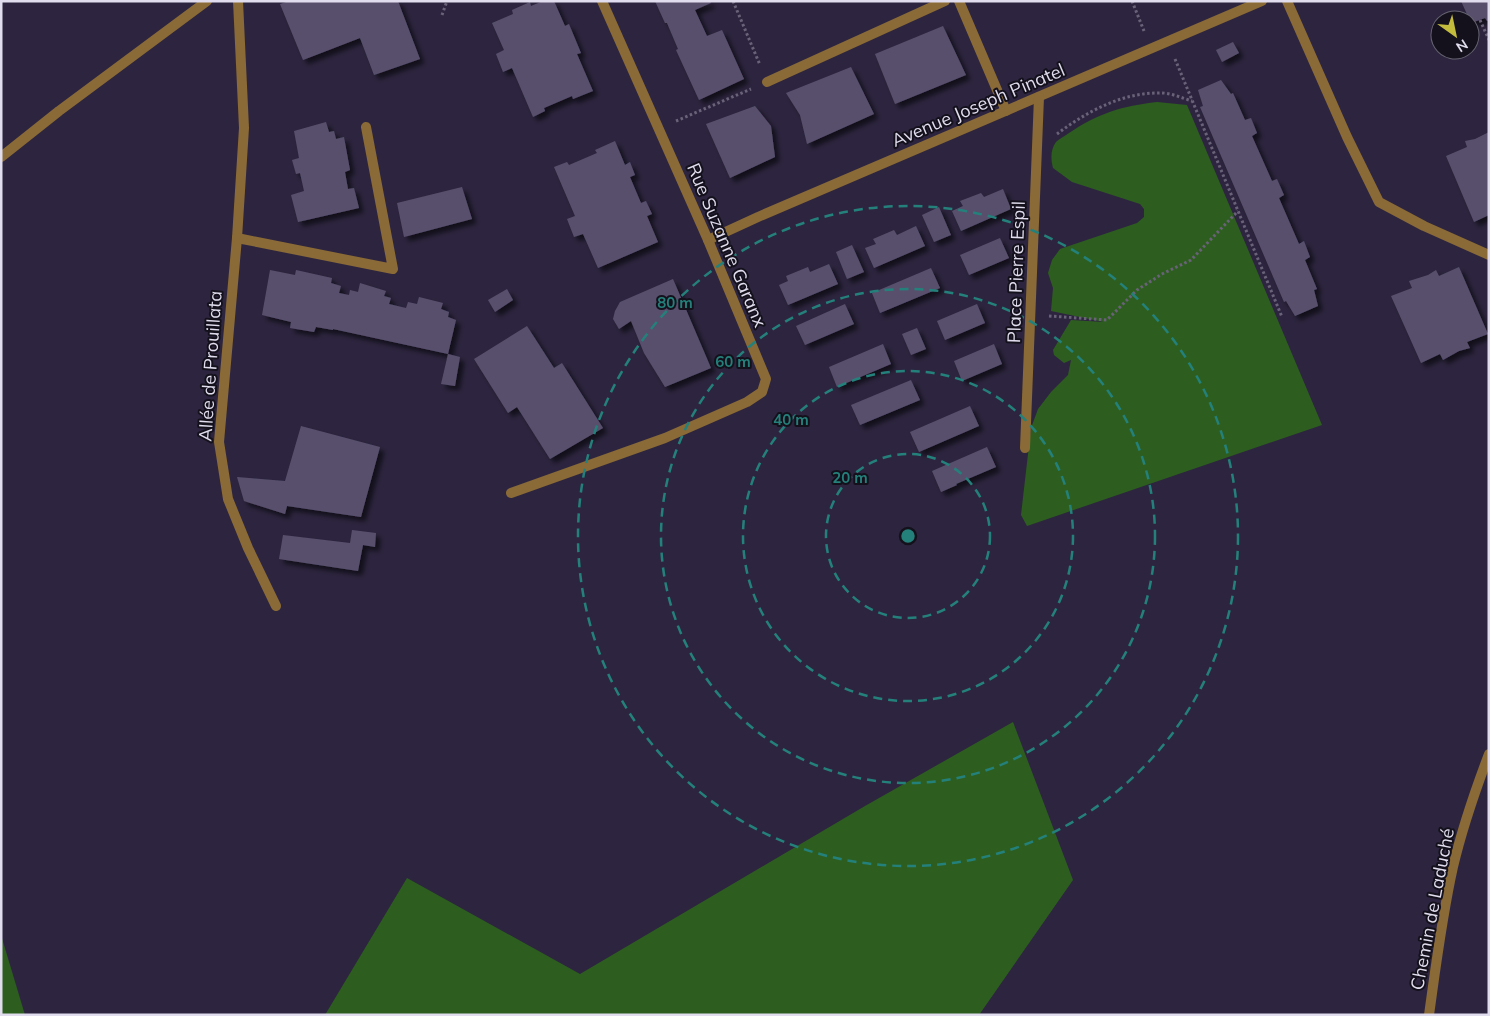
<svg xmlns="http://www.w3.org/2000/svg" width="1490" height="1016" font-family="Mulish,sans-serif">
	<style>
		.green { fill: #2d5e1f }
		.building { fill: #58506d; filter: url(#shadow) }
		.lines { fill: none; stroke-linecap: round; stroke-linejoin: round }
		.path { stroke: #696279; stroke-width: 3; stroke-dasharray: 2.5 2.5; stroke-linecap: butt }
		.street { stroke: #8a6a36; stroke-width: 10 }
		.ring { fill: none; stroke: #24807b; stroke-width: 2.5; stroke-dasharray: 9 6 }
		.labels { text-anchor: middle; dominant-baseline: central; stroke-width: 4; stroke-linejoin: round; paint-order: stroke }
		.street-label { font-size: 18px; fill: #e1ddee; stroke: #14111c }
		.centre { fill: #24807b; stroke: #14111c; stroke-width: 2.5 }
		.ring-label { font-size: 15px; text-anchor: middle; font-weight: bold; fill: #24807b; stroke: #14111c; stroke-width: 4; stroke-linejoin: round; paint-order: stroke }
	</style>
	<defs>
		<filter id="shadow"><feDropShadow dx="4.5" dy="4.5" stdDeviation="2.5" flood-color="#0009"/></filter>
	</defs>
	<rect width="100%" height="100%" fill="#2d253f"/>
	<g class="green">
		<path d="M 1157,102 L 1187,105 L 1322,425 L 1027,526 L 1021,515 L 1031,428 L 1038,409 L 1051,392 L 1068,375 L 1071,360 L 1064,363 L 1054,355 L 1053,350 L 1071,320 L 1104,322 L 1051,311 L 1053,288 L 1048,273 L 1052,260 L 1060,249 L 1137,223 L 1144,217 L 1144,209 L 1140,204 L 1072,182 L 1053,168 C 1051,160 1050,150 1056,142 C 1059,139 1065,136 1069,133 C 1099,113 1122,106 1157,102 Z"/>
		<path d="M 1013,722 L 1073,880 L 979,1015 L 325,1015 L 407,878 L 580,974 L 865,806 Z"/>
		<path d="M 1,935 L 25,1015 L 1,1015 Z"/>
	</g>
	<g class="building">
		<path d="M 289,1 L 398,1 L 420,59 L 374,75 L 360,38 L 303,60 L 280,4 Z"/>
		<path d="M 543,1 L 554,1 L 565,26 L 569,24 L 581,53 L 577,54 L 593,91 L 573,99 L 572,96 L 544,108 L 545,111 L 533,117 L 512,68 L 503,72 L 496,54 L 504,50 L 492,23 L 513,14 L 512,10 L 530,2 L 531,6 Z"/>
		<path d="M 655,1 L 710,1 L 711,3 L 695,10 L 707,36 L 722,30 L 744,79 L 699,100 L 676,50 L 678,49 L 667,23 L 665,23 Z"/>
		<path d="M 1461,1 L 1489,1 L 1489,20 L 1487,21 L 1485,18 L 1471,23 Z"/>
		<path d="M 943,26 L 966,75 L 895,104 L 875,54 Z"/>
		<path d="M 1233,42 L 1239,53 L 1222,62 L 1216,50 Z"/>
		<path d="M 851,67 L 874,114 L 807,144 L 800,115 L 786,93 Z"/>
		<path d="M 1221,80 L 1231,94 L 1233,93 L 1245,120 L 1251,118 L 1257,133 L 1252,136 L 1272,181 L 1277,179 L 1284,195 L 1279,198 L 1299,244 L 1304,241 L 1310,257 L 1305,260 L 1317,289 L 1314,290 L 1318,306 L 1295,316 L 1286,301 L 1284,302 L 1200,107 L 1203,106 L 1198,90 Z"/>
		<path d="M 755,106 L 771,126 L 775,157 L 730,178 L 706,124 Z"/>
		<path d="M 326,122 L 329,132 L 334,131 L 336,139 L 344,137 L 350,170 L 345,172 L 348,189 L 354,188 L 359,208 L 298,222 L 291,195 L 304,191 L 300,173 L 296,174 L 292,160 L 299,158 L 294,131 Z"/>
		<path d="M 1489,132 L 1489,215 L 1474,222 L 1446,156 L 1467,147 L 1465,141 L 1475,139 Z"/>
		<path d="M 615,141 L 625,165 L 630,162 L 635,175 L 630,177 L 641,203 L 646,201 L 652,214 L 647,216 L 658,242 L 598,268 L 583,234 L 574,237 L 567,219 L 575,216 L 554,167 L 567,162 L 569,165 L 597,153 L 595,150 Z"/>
		<path d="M 462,187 L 472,219 L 404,237 L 397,203 Z"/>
		<path d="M 1003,189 L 1011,209 L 961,231 L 952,211 L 963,206 L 960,201 L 981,193 L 984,197 Z"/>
		<path d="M 939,207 L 951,235 L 934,242 L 922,215 Z"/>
		<path d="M 916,226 L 925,246 L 874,268 L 865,248 L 876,244 L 873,239 L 894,230 L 897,235 Z"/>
		<path d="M 1000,238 L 1009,258 L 969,275 L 960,255 Z"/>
		<path d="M 852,245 L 864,272 L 847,279 L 836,252 Z"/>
		<path d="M 829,264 L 838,284 L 788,305 L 779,285 L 788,281 L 786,276 L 808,267 L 810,272 Z"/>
		<path d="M 1459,267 L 1488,334 L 1467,342 L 1470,348 L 1459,351 L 1443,360 L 1440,354 L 1421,363 L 1391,296 L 1412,288 L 1409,281 L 1428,275 L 1436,270 L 1439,276 Z"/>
		<path d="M 931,268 L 940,288 L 880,313 L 872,293 Z"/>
		<path d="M 270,270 L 295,275 L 296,270 L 332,278 L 331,283 L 341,286 L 339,293 L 349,295 L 350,290 L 358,292 L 360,283 L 386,291 L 384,296 L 391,298 L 389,304 L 406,308 L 408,302 L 417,304 L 419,297 L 443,303 L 441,309 L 449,312 L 448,317 L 456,320 L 448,354 L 333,329 L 333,330 L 316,327 L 314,332 L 290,328 L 291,322 L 262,315 Z"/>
		<path d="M 673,279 L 711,368 L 665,387 L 644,353 L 631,321 L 619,329 L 613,319 L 615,311 L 620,302 Z"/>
		<path d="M 507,289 L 513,300 L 495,312 L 488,300 Z"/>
		<path d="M 845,304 L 854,324 L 805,345 L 796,326 Z"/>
		<path d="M 977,304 L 985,323 L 945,340 L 937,321 Z"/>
		<path d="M 527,326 L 554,368 L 562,363 L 603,428 L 550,459 L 517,407 L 508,413 L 474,359 Z"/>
		<path d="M 917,328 L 926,349 L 911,355 L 902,334 Z"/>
		<path d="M 883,344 L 891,364 L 837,387 L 829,367 Z"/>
		<path d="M 994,344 L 1002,364 L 962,381 L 954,361 Z"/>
		<path d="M 448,354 L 460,357 L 455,386 L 441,384 Z"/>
		<path d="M 911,380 L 920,400 L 860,425 L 851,405 Z"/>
		<path d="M 970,406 L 979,426 L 919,452 L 910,432 Z"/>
		<path d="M 301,426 L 380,447 L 361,517 L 287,506 L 285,514 L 244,501 L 237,477 L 285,481 Z"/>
		<path d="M 987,447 L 996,467 L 956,484 L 957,485 L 941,492 L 932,471 Z"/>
		<path d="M 352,530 L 376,533 L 375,547 L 363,545 L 358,571 L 279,559 L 283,535 L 350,543 Z"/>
	</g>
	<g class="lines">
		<g class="path">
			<path d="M 733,1 L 760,65"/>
			<path d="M 1132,1 L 1144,31"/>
			<path d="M 442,15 L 447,1"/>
			<path d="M 1480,20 L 1489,40"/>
			<path d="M 1175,59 L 1282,317"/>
			<path d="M 676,121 L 751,89"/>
			<path d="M 1057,134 C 1086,112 1121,93 1158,93 C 1169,92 1182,98 1192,101"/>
			<path d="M 1049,316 L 1107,320 L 1137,290 L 1162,274 L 1191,260 L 1238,211"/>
		</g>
		<g class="street">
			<path d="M 238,1 L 244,128 L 237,238 L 219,442 L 228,499 L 248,548 L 276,606"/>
			<path d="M 959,1 L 1006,111"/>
			<path d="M 1287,1 L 1347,137 L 1379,202 L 1424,226 L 1489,255"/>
			<path d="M 767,82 L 945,1"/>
			<path d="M 1,157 L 59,111 L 207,1"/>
			<path d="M 237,238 L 393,269 L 366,127"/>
			<path d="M 708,240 L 758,217 L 1262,1"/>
			<path d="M 1025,448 L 1039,97"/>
			<path d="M 511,493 L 665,438 L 747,402 L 762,392 L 766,379 L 708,240 L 602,1"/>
			<path d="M 1429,1015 C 1436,965 1442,916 1453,867 C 1462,829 1475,791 1489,754"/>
		</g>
	</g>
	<g class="ring">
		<circle cx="908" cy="536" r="82"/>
		<circle cx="908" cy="536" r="165"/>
		<circle cx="908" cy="536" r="247"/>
		<circle cx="908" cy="536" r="330"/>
	</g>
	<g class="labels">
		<g class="street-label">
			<text transform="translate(978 105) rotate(-23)">Avenue Joseph Pinatel</text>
			<text transform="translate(727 245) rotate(67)">Rue Suzanne Garanx</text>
			<text transform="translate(1016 272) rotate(-88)">Place Pierre Espil</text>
			<text transform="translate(210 366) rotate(-86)">Allée de Prouillata</text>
			<text transform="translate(1432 909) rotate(-79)">Chemin de Laduché</text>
		</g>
	</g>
	<circle cx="908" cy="536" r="8" class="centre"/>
	<g class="ring-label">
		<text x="675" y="308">80 m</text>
		<text x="733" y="367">60 m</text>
		<text x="791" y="425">40 m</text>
		<text x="850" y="483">20 m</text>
	</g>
	<rect width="1490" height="1016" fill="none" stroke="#e1ddee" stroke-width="5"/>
	<g transform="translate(1455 35) rotate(147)"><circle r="24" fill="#14111c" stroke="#666370"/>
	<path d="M0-4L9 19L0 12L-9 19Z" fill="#c4bc3d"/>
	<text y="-8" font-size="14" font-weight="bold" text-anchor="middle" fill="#e1ddee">N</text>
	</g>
</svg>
